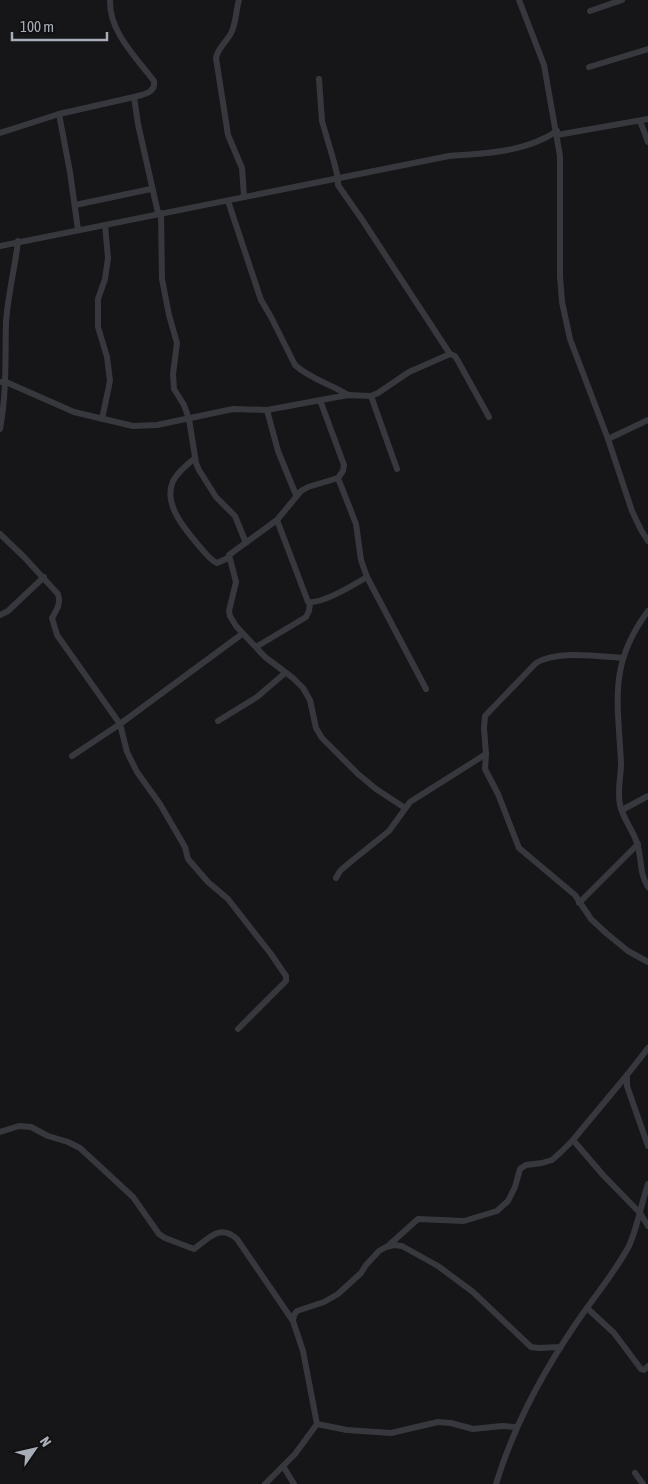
<svg xmlns="http://www.w3.org/2000/svg" width="648" height="1484" font-family="'Asap Condensed',sans-serif">
	<style>
		.lines { fill: none; stroke-linecap: round; stroke-linejoin: round }
		.minor { stroke: #37383d; stroke-width: 6 }
	</style>
	<rect width="100%" height="100%" fill="#161618"/>
	<g class="lines">
		<g class="minor">
			<path d="M 239,0 C 236,10 236,22 232,31 C 228,41 218,47 216,58 L 228,135 L 242,168 L 244,196"/>
			<path d="M 519,0 L 544,65 L 560,156 L 560,276 L 562,302 L 570,339 L 608,439 L 632,511 L 641,530 L 648,541"/>
			<path d="M 590,11 L 622,0"/>
			<path d="M 589,67 L 648,49"/>
			<path d="M 319,79 L 322,121 L 334,162 L 338,178 L 338,185 L 363,221 L 450,354"/>
			<path d="M 134,97 L 138,124 L 158,213"/>
			<path d="M 59,114 L 70,172 L 78,230"/>
			<path d="M 640,121 L 648,142"/>
			<path d="M 0,133 L 59,114 L 134,97 C 144,94 156,93 154,81 C 136,57 109,32 110,0"/>
			<path d="M 557,135 L 648,119"/>
			<path d="M 228,201 L 261,300 L 271,317 L 295,365 C 310,379 331,384 348,395"/>
			<path d="M 75,205 L 151,189"/>
			<path d="M 161,213 L 162,279 L 169,315 L 177,343 L 173,374 L 174,389 L 184,405 L 189,419 L 196,463 L 199,470 L 216,497 L 235,516 L 246,543"/>
			<path d="M 0,246 L 449,156 C 486,153 524,153 557,131"/>
			<path d="M 0,382 L 6,382 L 74,412 L 133,426 L 157,425 L 233,409 L 267,410 L 348,395 L 371,396 L 378,393 L 409,372 L 450,354 L 455,356 L 458,361 L 489,417"/>
			<path d="M 371,396 L 397,469"/>
			<path d="M 320,400 L 344,465 L 343,471 L 338,478 L 356,524 L 361,560 L 367,577 L 426,689"/>
			<path d="M 267,410 L 278,451 L 296,495"/>
			<path d="M 102,419 L 110,381 L 107,357 L 98,327 L 98,299 L 105,279 L 108,258 L 105,225"/>
			<path d="M 0,429 C 7,391 5,359 6,322 C 8,294 15,268 18,241"/>
			<path d="M 608,439 L 648,420"/>
			<path d="M 195,458 C 187,465 175,474 172,484 C 164,506 187,532 200,547 C 205,553 210,560 217,563 L 228,558"/>
			<path d="M 338,478 L 308,487 L 301,491 L 277,520 L 229,555 L 236,582 L 229,611 L 230,616 L 236,626 L 265,657 L 293,678 L 303,688 L 310,700 L 316,728 L 322,738 L 358,774 L 376,789 L 405,808"/>
			<path d="M 277,520 L 308,602 C 323,604 353,585 367,577"/>
			<path d="M 0,534 L 24,557 L 58,594 C 61,604 57,609 52,618 L 57,635 L 120,724 L 127,752 L 137,772 L 160,804 L 185,847 L 188,859 L 208,882 L 228,899 L 271,954 L 286,976 L 286,981 L 238,1029"/>
			<path d="M 648,611 C 608,665 618,701 621,763 C 621,777 617,791 620,805 C 623,819 633,830 637,843 C 642,858 639,873 648,887"/>
			<path d="M 0,615 L 8,611 L 44,577"/>
			<path d="M 256,647 L 306,617 L 309,611 L 310,603"/>
			<path d="M 622,658 C 597,656 557,650 536,663 L 485,716 L 484,728 L 486,754 L 485,769 L 498,794 L 519,848 L 575,895 L 591,919 L 606,933 L 628,951 L 648,962"/>
			<path d="M 218,721 L 257,697 L 285,673"/>
			<path d="M 72,756 L 120,724 L 242,634"/>
			<path d="M 622,810 L 648,796"/>
			<path d="M 336,878 L 340,871 L 348,864 L 389,831 L 410,802 L 486,754"/>
			<path d="M 579,903 L 638,844"/>
			<path d="M 648,1048 L 627,1075 L 627,1086 L 648,1146"/>
			<path d="M 0,1132 L 19,1126 L 31,1127 L 48,1136 L 68,1142 L 80,1148 L 133,1197 L 159,1234 L 165,1238 L 194,1249 C 210,1237 220,1224 237,1239 L 293,1321"/>
			<path d="M 573,1140 L 603,1175 L 640,1213 L 648,1226"/>
			<path d="M 389,1245 L 418,1219 L 464,1221 L 497,1211 L 508,1201 L 515,1187 L 520,1169 L 526,1165 L 542,1163 L 552,1160 L 561,1152 L 573,1140 L 627,1075"/>
			<path d="M 587,1308 L 614,1333 L 641,1369 L 644,1370 L 648,1366"/>
			<path d="M 317,1424 L 303,1351 L 293,1321 L 294,1315 L 297,1311 L 324,1302 L 338,1294 L 361,1273 L 366,1265 L 379,1251 L 386,1247 L 394,1245 L 402,1246 L 438,1266 L 473,1292 L 531,1347 L 538,1348 L 561,1347"/>
			<path d="M 283,1466 L 294,1484"/>
			<path d="M 635,1473 L 643,1484"/>
			<path d="M 265,1484 L 295,1454 L 317,1424 L 347,1430 L 391,1433 L 438,1422 L 451,1423 L 473,1429 L 502,1426 L 516,1427"/>
			<path d="M 496,1484 C 514,1425 541,1375 575,1325 C 593,1298 614,1274 629,1246 C 638,1226 641,1204 648,1184"/>
		</g>
	</g>
	<g transform="translate(35 1449) rotate(56)" stroke="#111113" stroke-width="4" paint-order="stroke">
	<path d="M0-4L9 19L0 12L-9 19Z" fill="#a8adb8"/>
	<text y="-8" font-size="14" font-weight="bold" text-anchor="middle" fill="#a8adb8">N</text>
	</g>
	<path d="M12 32v8h95v-8" fill="none" stroke="#a8adb8" stroke-width="2.5"/>
	<text x="20" y="32" font-size="15" fill="#a8adb8" stroke="#111113" stroke-width="4" paint-order="stroke">100 m</text>
</svg>
